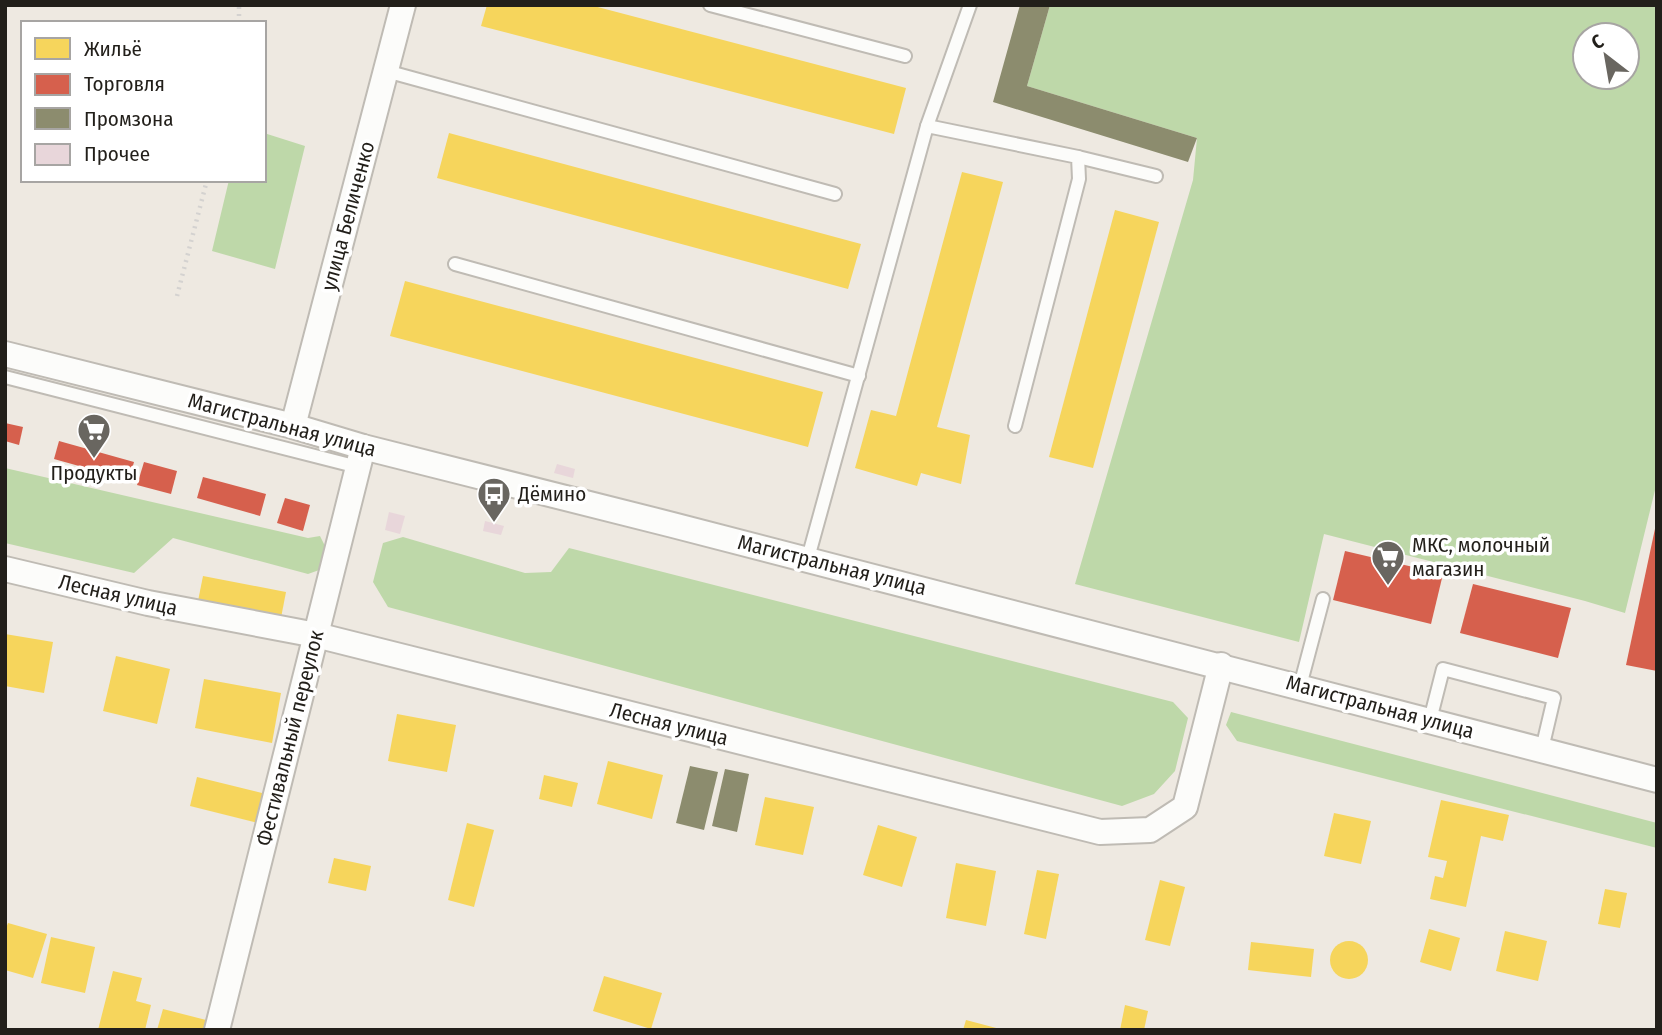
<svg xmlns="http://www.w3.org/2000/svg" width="1662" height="1035" font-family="'Fira Sans Condensed',sans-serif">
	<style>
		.green { fill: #bed8a9; fill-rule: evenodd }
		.homes { fill: #f6d55c }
		.shops { fill: #d6604d }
		.industry { fill: #8c8c6e }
		.building { fill: #e8d6da }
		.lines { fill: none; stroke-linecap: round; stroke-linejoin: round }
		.service-casing { stroke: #bfbbb4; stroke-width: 16 }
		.minor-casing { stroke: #bfbbb4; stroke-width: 28 }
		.path { stroke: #d4d2d0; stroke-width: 4.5; stroke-dasharray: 2 5; stroke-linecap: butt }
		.service { stroke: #fcfcfa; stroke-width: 12 }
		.minor { stroke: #fcfcfa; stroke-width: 24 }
		.labels { text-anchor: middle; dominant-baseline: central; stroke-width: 7; stroke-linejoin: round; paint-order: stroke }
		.street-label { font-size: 21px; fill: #221f1a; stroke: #fff }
		.poi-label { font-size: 21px; fill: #221f1a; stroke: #fff; text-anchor: start }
	</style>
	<rect width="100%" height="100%" fill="#eee9e1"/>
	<g class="green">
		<path d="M 1050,5 L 1657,5 L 1657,482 L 1625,613 L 1585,601 L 1324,534 L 1299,642 L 1075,584 L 1193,180 L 1197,138 L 1027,86 ZM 1585,35 L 1627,35 L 1627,77 L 1585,77 Z"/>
		<path d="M 264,133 L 305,146 L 275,269 L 212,251 L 229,180 L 264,180 Z"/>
		<path d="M 5,468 L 308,538 L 320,536 L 325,546 L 322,569 L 308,574 L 173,538 L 134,573 L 5,543 Z"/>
		<path d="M 403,537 L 525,573 L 551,572 L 569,548 L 1173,702 L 1188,718 L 1175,771 L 1154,794 L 1122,806 L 388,607 L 373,582 L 383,543 Z"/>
		<path d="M 1231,712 L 1657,823 L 1657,848 L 1237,741 L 1226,725 Z"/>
	</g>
	<g class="homes">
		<path d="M 487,5 L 590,5 L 906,88 L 894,134 L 481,26 Z"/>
		<path d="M 449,133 L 861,244 L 848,289 L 437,178 Z"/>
		<path d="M 962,172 L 1003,182 L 937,427 L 970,435 L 961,484 L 921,473 L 917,486 L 855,468 L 871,410 L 896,416 Z"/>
		<path d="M 1115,210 L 1159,222 L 1093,468 L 1049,457 Z"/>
		<path d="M 405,281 L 823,392 L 808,447 L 390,336 Z"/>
		<path d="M 203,576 L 286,592 L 280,623 L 197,606 Z"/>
		<path d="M 5,634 L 53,642 L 44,693 L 5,686 Z"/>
		<path d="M 116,656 L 170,669 L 157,724 L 103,711 Z"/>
		<path d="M 204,679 L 281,693 L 272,743 L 195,728 Z"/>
		<path d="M 397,714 L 456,725 L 447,772 L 388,761 Z"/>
		<path d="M 608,761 L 663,775 L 652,819 L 597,804 Z"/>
		<path d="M 544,775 L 578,783 L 572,807 L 539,799 Z"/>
		<path d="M 197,777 L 266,794 L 258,823 L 190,806 Z"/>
		<path d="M 765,797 L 814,807 L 803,855 L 755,845 Z"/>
		<path d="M 1441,800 L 1509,815 L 1503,841 L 1481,836 L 1466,907 L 1430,899 L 1435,876 L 1443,878 L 1447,861 L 1428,857 Z"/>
		<path d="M 1334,813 L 1371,821 L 1361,864 L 1324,856 Z"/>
		<path d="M 467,823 L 494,830 L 474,907 L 448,900 Z"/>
		<path d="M 878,825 L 917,837 L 902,887 L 863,875 Z"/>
		<path d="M 334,858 L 371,866 L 366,891 L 328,883 Z"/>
		<path d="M 956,863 L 996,871 L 986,926 L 946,918 Z"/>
		<path d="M 1037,870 L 1059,874 L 1046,939 L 1024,934 Z"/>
		<path d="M 1160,880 L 1185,887 L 1170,946 L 1145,940 Z"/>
		<path d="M 1605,889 L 1627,893 L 1620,928 L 1598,924 Z"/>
		<path d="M 8,923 L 47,934 L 33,978 L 5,970 L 5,931 Z"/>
		<path d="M 1429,929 L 1460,938 L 1451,971 L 1420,962 Z"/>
		<path d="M 1505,931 L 1547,941 L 1538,981 L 1496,971 Z"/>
		<path d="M 51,937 L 95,947 L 85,993 L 41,983 Z"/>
		<circle cx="1349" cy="960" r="19"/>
		<path d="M 1251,942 L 1314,949 L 1311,977 L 1248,970 Z"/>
		<path d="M 113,971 L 142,978 L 136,1001 L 151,1005 L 145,1030 L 98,1030 Z"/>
		<path d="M 604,976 L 662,993 L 651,1029 L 593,1011 Z"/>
		<path d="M 1125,1005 L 1148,1011 L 1144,1030 L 1120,1030 Z"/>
		<path d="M 163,1009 L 210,1021 L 207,1030 L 157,1030 Z"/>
		<path d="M 966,1020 L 1000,1029 L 1000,1030 L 963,1030 Z"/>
	</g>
	<g class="shops">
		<path d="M 5,423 L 23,427 L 19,445 L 5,441 Z"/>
		<path d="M 59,441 L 134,462 L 129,480 L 54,459 Z"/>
		<path d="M 144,462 L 177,471 L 171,494 L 137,485 Z"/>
		<path d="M 203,477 L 266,494 L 260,516 L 197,498 Z"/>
		<path d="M 285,498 L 310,505 L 303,531 L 277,523 Z"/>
		<path d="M 1656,524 L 1657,524 L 1657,671 L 1626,665 Z"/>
		<path d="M 1345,551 L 1443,574 L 1431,624 L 1333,600 Z"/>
		<path d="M 1473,584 L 1571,608 L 1558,658 L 1460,633 Z"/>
	</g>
	<g class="industry">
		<path d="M 1020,5 L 1050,5 L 1027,86 L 1197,138 L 1188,162 L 993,102 Z"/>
		<path d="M 690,766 L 718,772 L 704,830 L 676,823 Z"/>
		<path d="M 725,769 L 749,774 L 737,832 L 712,826 Z"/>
	</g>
	<g class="building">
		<path d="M 557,464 L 575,469 L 573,478 L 554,473 Z"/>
		<path d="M 389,512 L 405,516 L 400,534 L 385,530 Z"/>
		<path d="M 485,521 L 504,526 L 501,535 L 483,531 Z"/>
	</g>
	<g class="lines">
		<defs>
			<g id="service">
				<path d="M 710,5 L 905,56"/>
				<path d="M 386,71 L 835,194"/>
				<path d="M 927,126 L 970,5"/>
				<path d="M 1078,157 L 1156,176"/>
				<path d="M 455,264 L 859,376"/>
				<path d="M 5,377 L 358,467"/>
				<path d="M 808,558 L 927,126 L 1078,157 L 1079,179 L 1015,426"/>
				<path d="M 1300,686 L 1323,599"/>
				<path d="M 1430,720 L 1443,669 L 1554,698 L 1542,749"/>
			</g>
			<g id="minor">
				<path d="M 5,354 L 293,426 L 363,447 C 795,555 1226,666 1657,780"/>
				<path d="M 293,426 L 403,5"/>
				<path d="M 5,569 L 148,603 L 316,635 L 1100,832 L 1150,830 L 1185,807 L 1221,665"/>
				<path d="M 217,1030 L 363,447"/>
			</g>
		</defs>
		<use href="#service" class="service-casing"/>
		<use href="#minor" class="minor-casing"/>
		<g class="path">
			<path d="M 239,23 L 239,5"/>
			<path d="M 177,296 L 207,180"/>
		</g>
		<use href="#service" class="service"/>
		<use href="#minor" class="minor"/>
	</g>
	<defs>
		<symbol id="supermarket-pin" viewBox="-11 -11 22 30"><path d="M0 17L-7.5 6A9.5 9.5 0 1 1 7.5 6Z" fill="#696660" stroke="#fff"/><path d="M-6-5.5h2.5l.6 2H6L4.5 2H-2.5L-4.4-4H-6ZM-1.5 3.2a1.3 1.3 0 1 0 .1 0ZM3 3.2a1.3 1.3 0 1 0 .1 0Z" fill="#fff"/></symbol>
		<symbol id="bus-pin" viewBox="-11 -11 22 30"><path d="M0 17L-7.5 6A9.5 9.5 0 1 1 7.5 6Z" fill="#696660" stroke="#fff"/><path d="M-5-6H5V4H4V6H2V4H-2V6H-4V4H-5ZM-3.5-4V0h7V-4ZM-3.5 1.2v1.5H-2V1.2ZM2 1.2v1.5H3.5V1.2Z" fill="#fff"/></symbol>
	</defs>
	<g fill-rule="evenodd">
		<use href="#supermarket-pin" x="75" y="411" width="38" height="52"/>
		<use href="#bus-pin" x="475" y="475" width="38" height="52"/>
		<use href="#supermarket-pin" x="1369" y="538" width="38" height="52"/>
	</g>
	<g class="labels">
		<g class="street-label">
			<text transform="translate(348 216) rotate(-75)">улица Беличенко</text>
			<text transform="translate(282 425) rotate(15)">Магистральная улица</text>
			<text transform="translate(832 565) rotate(14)">Магистральная улица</text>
			<text transform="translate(118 595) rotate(13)">Лесная улица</text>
			<text transform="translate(1380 707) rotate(15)">Магистральная улица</text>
			<text transform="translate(669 724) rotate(14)">Лесная улица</text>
			<text transform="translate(290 738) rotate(-76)">Фестивальный переулок</text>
		</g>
		<g class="poi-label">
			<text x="94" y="473" text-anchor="middle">Продукты</text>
			<text x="518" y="494">Дёмино</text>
			<text x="1412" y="545">МКС, молочный<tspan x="1412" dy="24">магазин</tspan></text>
		</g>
	</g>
	<rect width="1662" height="1035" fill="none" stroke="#221f1a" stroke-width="14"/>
	<rect x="21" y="21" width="245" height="161" fill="#ffffff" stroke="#a7a5a3" stroke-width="2"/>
	<rect x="35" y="38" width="35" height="21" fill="#f6d55c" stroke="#a7a5a3" stroke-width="2"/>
	<text x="84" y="56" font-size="21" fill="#221f1a">Жильё</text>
	<rect x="35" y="74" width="35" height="21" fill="#d6604d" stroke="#a7a5a3" stroke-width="2"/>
	<text x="84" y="91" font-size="21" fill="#221f1a">Торговля</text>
	<rect x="35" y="108" width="35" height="21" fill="#8c8c6e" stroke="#a7a5a3" stroke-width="2"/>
	<text x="84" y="126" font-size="21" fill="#221f1a">Промзона</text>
	<rect x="35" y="144" width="35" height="21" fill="#e8d6da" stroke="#a7a5a3" stroke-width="2"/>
	<text x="84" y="161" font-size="21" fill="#221f1a">Прочее</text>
	<g transform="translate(1606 56) rotate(329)"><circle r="33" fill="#ffffff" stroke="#a7a5a3" stroke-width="2"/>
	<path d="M0-5L12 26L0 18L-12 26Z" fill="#696660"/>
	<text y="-10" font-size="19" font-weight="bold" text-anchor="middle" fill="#221f1a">С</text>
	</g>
</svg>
